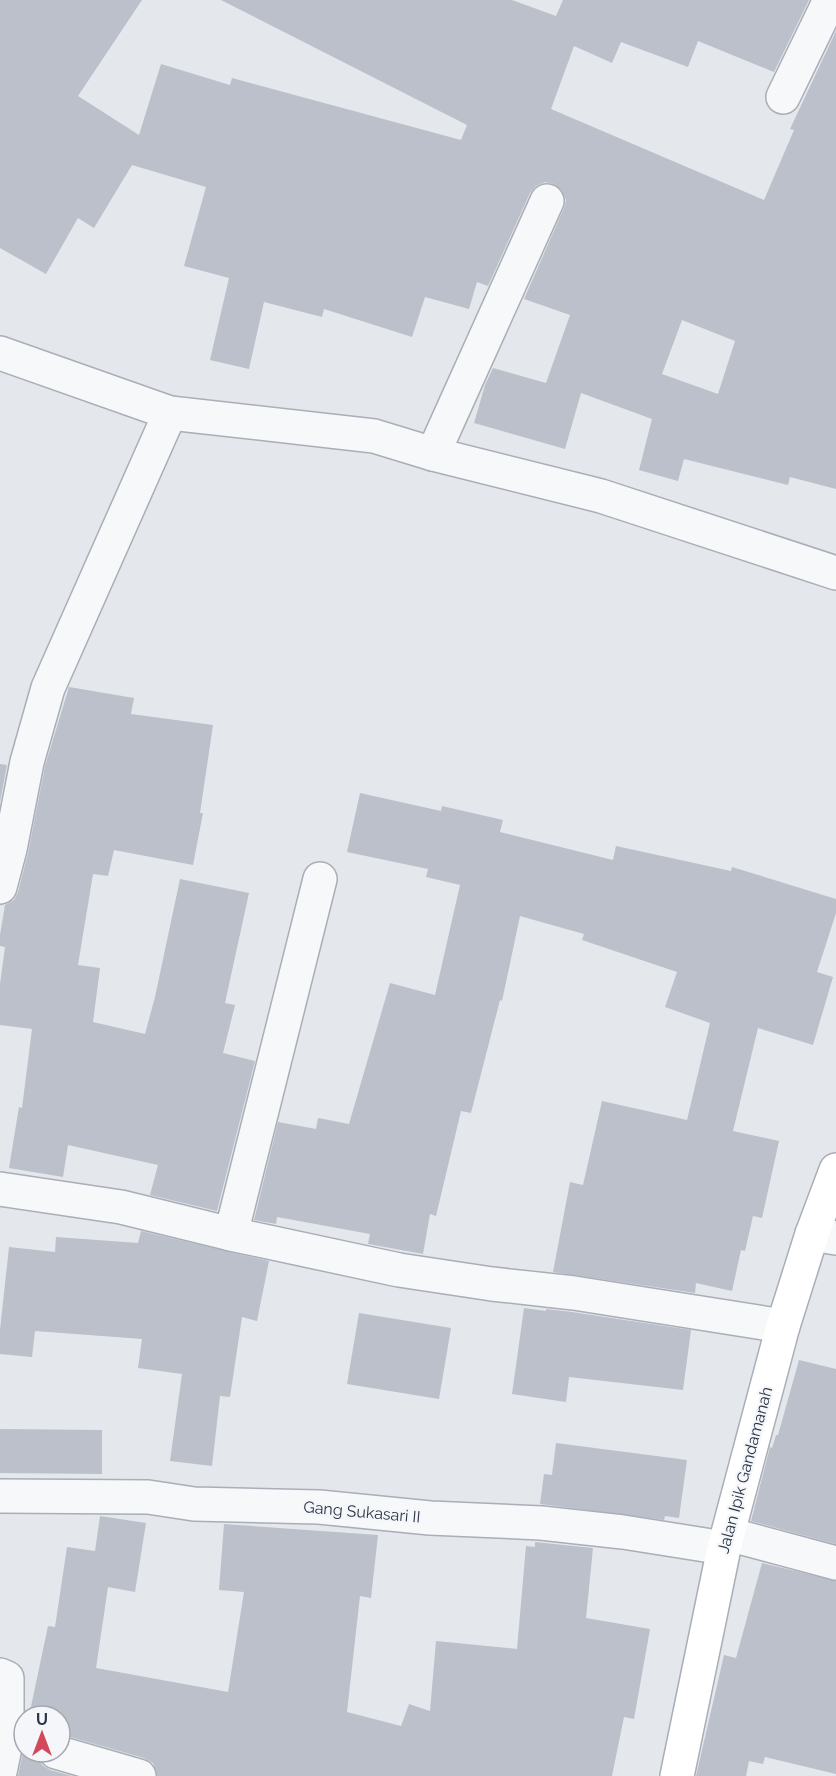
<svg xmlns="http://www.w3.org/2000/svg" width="836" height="1776" font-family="Raleway,sans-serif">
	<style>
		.building { fill: #bbc0ca; fill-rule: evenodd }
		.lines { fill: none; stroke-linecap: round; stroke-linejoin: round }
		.street-casing { stroke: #a9aeb7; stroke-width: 36 }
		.secondary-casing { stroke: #a9aeb7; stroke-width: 36 }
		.street { stroke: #f7f8fa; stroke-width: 33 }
		.secondary { stroke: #fff; stroke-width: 33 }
		.labels { text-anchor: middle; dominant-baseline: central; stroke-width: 4.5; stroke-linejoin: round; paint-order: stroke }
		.street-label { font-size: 16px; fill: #2b3445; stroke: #f4f6f9 }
	</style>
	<rect width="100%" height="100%" fill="#e4e7ec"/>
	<g class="building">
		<path d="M 0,0 L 142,0 L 78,96 L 139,135 L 161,64 L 230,85 L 232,78 L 461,140 L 467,125 L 221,0 L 512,0 L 556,16 L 563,0 L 809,0 L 774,72 L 698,41 L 688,67 L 621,42 L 612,63 L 574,46 L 551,109 L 764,200 L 794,130 L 790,129 L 836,31 L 836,489 L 790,477 L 788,485 L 684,459 L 678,481 L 639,470 L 652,419 L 581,393 L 565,449 L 474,423 L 485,385 L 493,368 L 546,383 L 570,315 L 524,299 L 564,208 L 566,200 L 562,191 L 554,184 L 545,182 L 536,186 L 530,193 L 488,286 L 477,282 L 469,309 L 425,297 L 412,337 L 324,309 L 322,317 L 264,302 L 249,369 L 210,360 L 229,278 L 184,266 L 206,187 L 132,165 L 94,228 L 78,218 L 46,274 L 0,248 ZM 682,320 L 735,341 L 718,394 L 662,374 Z"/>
		<path d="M 69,687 L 134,698 L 131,714 L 213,725 L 200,813 L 203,813 L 193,865 L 114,850 L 108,876 L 93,874 L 78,965 L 100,968 L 93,1022 L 145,1034 L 155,997 L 180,879 L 249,893 L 225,1003 L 235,1005 L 223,1053 L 255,1061 L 217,1211 L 150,1195 L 158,1165 L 68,1145 L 63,1177 L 9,1168 L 19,1107 L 22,1108 L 32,1029 L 0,1025 L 0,984 L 5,947 L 0,946 L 0,935 L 5,905 L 14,900 L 18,892 L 28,853 L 45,766 Z"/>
		<path d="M 0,764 L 7,765 L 0,802 Z"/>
		<path d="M 360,793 L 441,811 L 442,806 L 503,820 L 500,832 L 613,860 L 616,846 L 731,871 L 732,867 L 836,899 L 836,913 L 817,972 L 833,977 L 813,1045 L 758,1028 L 733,1131 L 779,1141 L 762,1218 L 753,1216 L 745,1251 L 741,1250 L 732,1291 L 696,1283 L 695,1293 L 553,1272 L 570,1182 L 583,1185 L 602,1101 L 687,1120 L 710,1023 L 665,1007 L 677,972 L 582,940 L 584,934 L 520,916 L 502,1001 L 500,1000 L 471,1113 L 461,1111 L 436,1216 L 430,1214 L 423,1254 L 368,1244 L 370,1234 L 277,1217 L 276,1224 L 254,1220 L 278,1122 L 316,1129 L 318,1118 L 349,1124 L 390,983 L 435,995 L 460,885 L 426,877 L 428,869 L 347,852 Z"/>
		<path d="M 141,1231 L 269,1261 L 257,1321 L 242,1317 L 230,1397 L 220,1396 L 212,1466 L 170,1461 L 182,1374 L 138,1368 L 142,1339 L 35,1331 L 32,1357 L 0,1354 L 0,1330 L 9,1247 L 55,1252 L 56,1237 L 138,1243 Z"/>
		<path d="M 524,1308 L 546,1311 L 546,1309 L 572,1312 L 691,1330 L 683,1390 L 569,1377 L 566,1402 L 512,1394 Z"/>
		<path d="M 359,1313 L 451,1328 L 439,1399 L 347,1384 Z"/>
		<path d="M 799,1360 L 836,1369 L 836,1544 L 751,1521 L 770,1447 L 772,1448 L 776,1435 L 778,1435 Z"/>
		<path d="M 0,1429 L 102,1430 L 102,1474 L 0,1473 Z"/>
		<path d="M 556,1443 L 687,1460 L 679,1518 L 665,1516 L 664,1520 L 540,1504 L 544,1474 L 552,1475 Z"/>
		<path d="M 100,1516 L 146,1523 L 135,1592 L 108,1587 L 96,1668 L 228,1692 L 244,1592 L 219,1590 L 224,1524 L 378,1535 L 371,1598 L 360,1596 L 347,1712 L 401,1726 L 409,1704 L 430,1711 L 436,1641 L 517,1649 L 526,1546 L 535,1547 L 535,1542 L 593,1548 L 586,1618 L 650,1629 L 634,1719 L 624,1717 L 612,1776 L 157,1776 L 153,1763 L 144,1758 L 60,1734 L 60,1716 L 29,1716 L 48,1626 L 55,1627 L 67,1547 L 95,1551 Z"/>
		<path d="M 762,1563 L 836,1581 L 836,1774 L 765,1757 L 763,1764 L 749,1761 L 746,1776 L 696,1776 L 724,1655 L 736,1658 Z"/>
		<path d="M 24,1748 L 24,1752 L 38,1752 L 42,1765 L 50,1770 L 72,1776 L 18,1776 Z"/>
	</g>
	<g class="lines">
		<defs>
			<g id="street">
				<path d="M 783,97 L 830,0"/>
				<path d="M 0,353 L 170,413 L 374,436 L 433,454 L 601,496 L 836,573"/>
				<path d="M 433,454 L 547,201"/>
				<path d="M 0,887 L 10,849 L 27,762 L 48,688 L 170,413"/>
				<path d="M 0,1189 L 121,1207 L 231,1234 L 399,1270 L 492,1284 L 574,1293 L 783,1326"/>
				<path d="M 231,1234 L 320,879"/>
				<path d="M 812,1234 L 836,1238"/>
				<path d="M 0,1496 L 148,1497 L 194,1504 L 319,1507 L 430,1518 L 541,1523 L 623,1532 L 724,1548"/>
				<path d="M 728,1534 L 836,1563"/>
				<path d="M 0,1675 L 7,1678 L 7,1738 L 0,1772"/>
				<path d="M 56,1752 L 139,1776"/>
			</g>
			<path id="secondary" d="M 677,1776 L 724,1548 L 783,1326 L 812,1234 L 836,1170"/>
		</defs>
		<use href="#street" class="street-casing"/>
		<use href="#secondary" class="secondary-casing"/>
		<use href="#street" class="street"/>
		<use href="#secondary" class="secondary"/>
	</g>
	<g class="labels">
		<g class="street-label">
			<text transform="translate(745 1470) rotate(-75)">Jalan Ipik Gandamanah</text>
			<text transform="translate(362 1512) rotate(5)">Gang Sukasari II</text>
		</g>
	</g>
	<g transform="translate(42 1734)"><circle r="28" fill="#f4f6f9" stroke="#a4a8b1" stroke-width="1.5"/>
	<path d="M0-4.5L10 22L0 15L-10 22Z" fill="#d1495b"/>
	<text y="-9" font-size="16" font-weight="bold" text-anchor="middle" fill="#2b3445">U</text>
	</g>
</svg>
